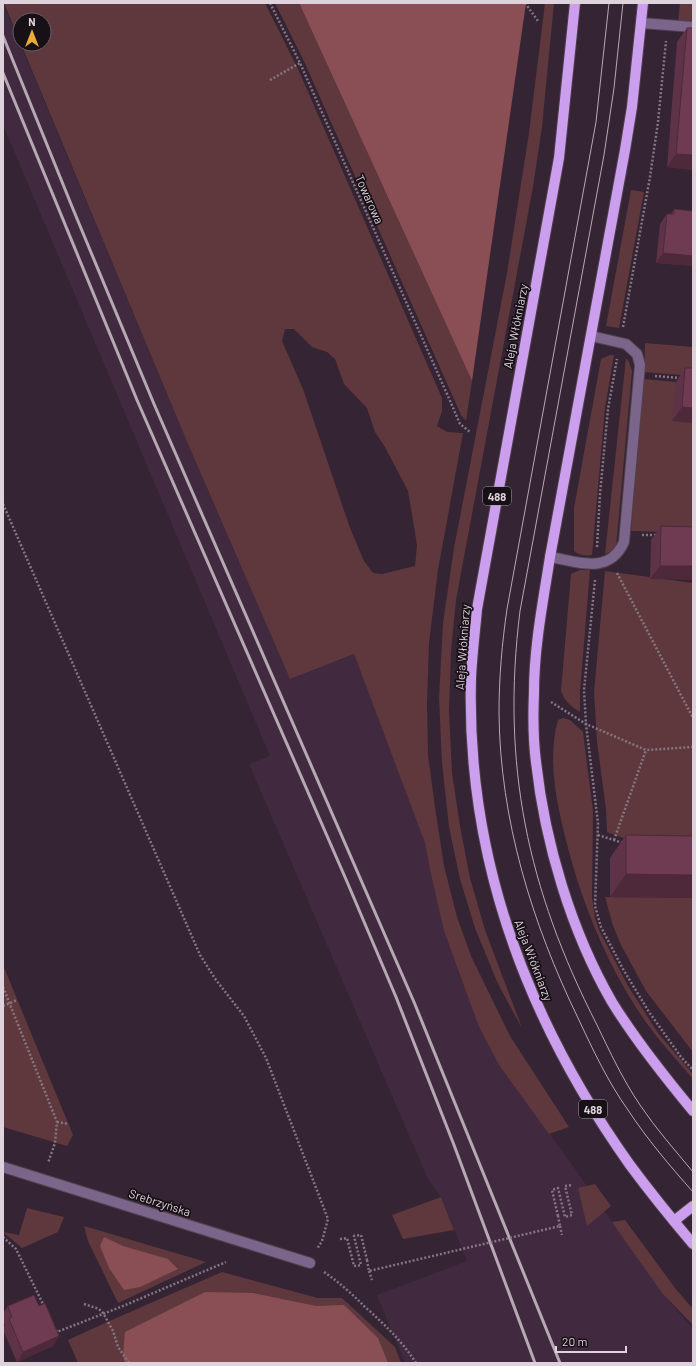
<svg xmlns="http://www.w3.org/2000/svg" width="696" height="1366" font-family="Barlow,sans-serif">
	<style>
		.built { fill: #412a3f }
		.green { fill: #5e383c; fill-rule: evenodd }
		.forest { fill: #8a4e55 }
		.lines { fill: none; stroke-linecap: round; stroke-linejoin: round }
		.minor-casing { stroke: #50404e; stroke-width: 12 }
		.major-casing { stroke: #50404e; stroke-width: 12 }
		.path { stroke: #857683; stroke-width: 2.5; stroke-dasharray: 2 2; stroke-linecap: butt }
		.minor { stroke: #7b658b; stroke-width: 10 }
		.major { stroke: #cc9fee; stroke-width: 10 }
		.tram { stroke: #b6a9b4; stroke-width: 1 }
		.rail { stroke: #b6a9b4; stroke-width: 3 }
		.path-bridge { stroke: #857683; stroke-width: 2.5; stroke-dasharray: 2 2; stroke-linecap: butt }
		.wall { fill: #5f3347 }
		.shaded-wall { fill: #4e293a }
		.building { fill: #6f3b53; stroke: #4e293a }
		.labels { text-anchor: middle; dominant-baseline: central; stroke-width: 3.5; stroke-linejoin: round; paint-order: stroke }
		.shield { fill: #181017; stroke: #a398a1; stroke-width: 1 }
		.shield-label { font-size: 11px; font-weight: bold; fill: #ded2dc }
		.street-label { font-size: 12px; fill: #ded2dc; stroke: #181017 }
	</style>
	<rect width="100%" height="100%" fill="#352433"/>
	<path class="built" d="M 3,3 L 188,444 L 290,679 L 354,654 L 425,843 L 430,870 L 444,931 L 479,1027 L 499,1065 L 563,1152 L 664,1295 L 693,1329 L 693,1363 L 405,1363 L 377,1295 L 467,1261 L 441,1197 L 428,1179 L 249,764 L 270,756 L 3,125 Z"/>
	<g class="green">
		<path d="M 4,3 L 265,3 L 298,69 L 442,398 L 442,411 L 437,426 L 447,432 L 463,433 L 438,570 L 429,643 L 427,704 L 428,755 L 435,807 L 444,866 L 457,917 L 471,956 L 510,1036 L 569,1127 L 549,1134 L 499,1065 L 479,1027 L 444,931 L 430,870 L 425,843 L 354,654 L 290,679 L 188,444 L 21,44 L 44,44 L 44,20 L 20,20 L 20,42 ZM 285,329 L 294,329 L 312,347 L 327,352 L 335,359 L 344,384 L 367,408 L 375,432 L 385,447 L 408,491 L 417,545 L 415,566 L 382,574 L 373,573 L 364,561 L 350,528 L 303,389 L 282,341 Z"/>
		<path d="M 275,3 L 299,3 L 472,381 L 466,421 L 461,415 L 303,59 Z"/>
		<path d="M 545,3 L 554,3 L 542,127 L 533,187 L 456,600 L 451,652 L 449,711 L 452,773 L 460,826 L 470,878 L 485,930 L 522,1028 L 498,984 L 475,928 L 460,879 L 449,827 L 442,763 L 439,698 L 443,623 L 454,548 L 507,273 L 529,133 Z"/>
		<path d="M 680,3 L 693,3 L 693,22 L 678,21 Z"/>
		<path d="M 631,190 L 644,192 L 619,328 L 606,326 Z"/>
		<path d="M 645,343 L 693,347 L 693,376 L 644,372 Z"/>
		<path d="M 610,355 L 614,355 L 605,408 L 592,555 C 585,556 580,556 574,551 L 574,508 L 601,359 Z"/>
		<path d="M 626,358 L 629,362 L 632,371 L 616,547 L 612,551 L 605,554 Z"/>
		<path d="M 643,379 L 676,382 L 693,423 L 693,533 L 631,531 Z"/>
		<path d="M 580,570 L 590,570 L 580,692 L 580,712 C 571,706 565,702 561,691 L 571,574 Z"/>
		<path d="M 605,571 L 693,583 L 693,844 L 639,844 L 607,832 L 606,809 L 597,742 L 594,692 Z"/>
		<path d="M 563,718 L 570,720 L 583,732 L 593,811 L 592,897 L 595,918 L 599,930 L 628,986 L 658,1033 L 693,1074 L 693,1079 C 676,1059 658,1040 643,1018 C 604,960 579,896 563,828 C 555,794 548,755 558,720 Z"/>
		<path d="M 605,897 L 693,898 L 693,1052 L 646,991 L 621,945 L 613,926 Z"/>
		<path d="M 3,965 L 73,1135 L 67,1146 L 3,1127 Z"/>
		<path d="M 595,1184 L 611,1206 L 587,1226 L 578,1188 Z"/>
		<path d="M 441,1197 L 454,1230 L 403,1239 L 392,1215 Z"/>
		<path d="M 27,1208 L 64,1217 L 58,1232 L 22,1248 L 3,1232 L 19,1235 Z"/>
		<path d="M 625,1220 L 675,1288 L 693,1309 L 693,1325 L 662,1293 L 612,1222 Z"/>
		<path d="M 84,1226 L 206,1262 L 118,1303 L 88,1241 Z"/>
		<path d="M 222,1272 L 318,1298 L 342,1298 L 395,1347 L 401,1363 L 78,1363 L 68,1340 L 107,1322 Z"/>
	</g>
	<g class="forest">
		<path d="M 299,3 L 526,3 L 472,381 Z"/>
		<path d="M 104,1237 L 123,1246 L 168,1259 L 178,1269 L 140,1287 L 124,1290 L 109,1268 L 100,1246 Z"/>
		<path d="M 205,1292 L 253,1293 L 316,1306 L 344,1305 L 378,1338 L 388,1363 L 125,1363 L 123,1356 L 125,1332 Z"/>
	</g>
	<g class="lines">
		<defs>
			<g id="minor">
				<path d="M 641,23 L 693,27"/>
				<path d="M 550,557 C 579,562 609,575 624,542 L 640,365 L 637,354 L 626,344 L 591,336"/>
				<path d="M 3,1167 L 310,1263"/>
			</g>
			<g id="major">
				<path d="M 575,3 L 559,158 L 477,609 C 475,632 472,655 471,678 C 466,858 527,1020 630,1165 C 650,1192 671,1218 693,1244"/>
				<path d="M 643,3 L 632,107 L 625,150 L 550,557 C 543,602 534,647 534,692 C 533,715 533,739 536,762 C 545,843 571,931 612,1002 C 636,1041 664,1076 693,1111"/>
				<path d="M 674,1221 L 693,1206"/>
			</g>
		</defs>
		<use href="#minor" class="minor-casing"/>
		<use href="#major" class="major-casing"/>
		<g class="path">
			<path d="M 270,3 L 300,63 L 451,403 L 460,424 L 470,432"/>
			<path d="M 525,3 L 538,21"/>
			<path d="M 270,80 L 300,63"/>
			<path d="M 623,327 L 650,177 L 658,122 L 666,41"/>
			<path d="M 655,376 L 680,378"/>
			<path d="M 3,504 L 200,955 L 216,980 L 244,1016 L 266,1058 L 328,1219 L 322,1241 L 317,1249"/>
			<path d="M 642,535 L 657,535"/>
			<path d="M 597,547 L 600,494 L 608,409 L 617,359"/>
			<path d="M 617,573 L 693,718"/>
			<path d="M 595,580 L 584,690 L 586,724 L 598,823 L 595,906 L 601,927 L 623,969 L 649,1012 L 681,1057 L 693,1070"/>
			<path d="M 551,702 L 586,724 L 646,750 L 693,747"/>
			<path d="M 598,835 L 623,843"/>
			<path d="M 614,840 L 646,750"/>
			<path d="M 3,987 L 57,1122 L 55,1143 L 48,1163"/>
			<path d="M 3,1006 L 17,1000"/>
			<path d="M 57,1122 L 69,1124"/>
			<path d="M 558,1216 L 552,1190 L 558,1188 L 565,1217 L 572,1215 L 565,1186 L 572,1185"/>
			<path d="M 560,1226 L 562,1235"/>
			<path d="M 3,1237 L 16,1249 L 44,1306"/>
			<path d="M 340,1239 L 347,1238 L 354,1266 L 361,1265 L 354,1236 L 361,1235 L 367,1260"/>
			<path d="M 369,1271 L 372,1280"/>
			<path d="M 324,1272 C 339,1282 352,1294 364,1306 C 384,1324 402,1341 416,1363"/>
			<path d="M 84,1304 L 99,1309 L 103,1313 L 113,1331 L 118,1347 L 129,1363"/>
			<path d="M 56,1330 L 57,1332 L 123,1306 L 226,1262"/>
		</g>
		<use href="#minor" class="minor"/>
		<use href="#major" class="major"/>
		<g class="tram">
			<path d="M 609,3 L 596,122 L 507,609 C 502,643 499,678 499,713 C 500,820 532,923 578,1018 C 593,1050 608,1082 628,1110 C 647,1139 670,1166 693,1192"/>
			<path d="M 623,3 L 614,88 L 604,155 L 520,611 C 501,764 527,888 597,1025 C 610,1052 623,1080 640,1105 C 656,1129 675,1150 693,1172"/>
		</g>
		<g class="rail">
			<path d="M 3,36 L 73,209 L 154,404 L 414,1002 L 560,1363"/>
			<path d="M 3,73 L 137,400 L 348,884 L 396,997 L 454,1145 L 535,1363"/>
		</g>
		<path class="path-bridge" d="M 367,1260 L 369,1271 L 560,1226 L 558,1216"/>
	</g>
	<g class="wall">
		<path d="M 687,28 L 693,170 L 667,167 L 677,42 Z"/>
		<path d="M 674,209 L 693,211 L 693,266 L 656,263 L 660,224 L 667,214 L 671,214 Z"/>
		<path d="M 685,368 L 693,423 L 672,421 L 676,382 Z"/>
		<path d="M 661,526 L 693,527 L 650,579 L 651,540 Z"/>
		<path d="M 626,835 L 693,836 L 693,898 L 610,897 L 610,858 Z"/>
		<path d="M 8,1306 L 39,1306 L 59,1336 L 53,1346 L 17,1362 L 3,1330 L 3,1328 L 5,1325 L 3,1321 L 3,1313 Z"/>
	</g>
	<g class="shaded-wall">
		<path d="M 676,154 L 693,155 L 693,170 L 667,167 Z"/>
		<path d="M 663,253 L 693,256 L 693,266 L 656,263 Z"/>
		<path d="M 682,407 L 693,408 L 693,423 L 672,421 Z"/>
		<path d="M 660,566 L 693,566 L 693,580 L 650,579 Z"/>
		<path d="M 626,874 L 693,875 L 693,898 L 610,897 Z"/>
		<path d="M 59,1336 L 53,1346 L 17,1362 L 23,1352 Z"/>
	</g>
	<g class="building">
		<path d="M 687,28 L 693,28 L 693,155 L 676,154 Z"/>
		<path d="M 674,209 L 693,211 L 693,256 L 663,253 L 667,214 L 674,214 Z"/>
		<path d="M 685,368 L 693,368 L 693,408 L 682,407 Z"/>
		<path d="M 661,526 L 693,527 L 693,566 L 660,566 Z"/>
		<path d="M 626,835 L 693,836 L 693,875 L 626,874 Z"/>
		<path d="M 34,1295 L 39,1306 L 45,1303 L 59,1336 L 23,1352 L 9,1319 L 12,1317 L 8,1306 Z"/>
	</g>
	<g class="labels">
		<g class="shield">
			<rect x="483" y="487" width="28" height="18" rx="3"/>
			<rect x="579" y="1100" width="28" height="18" rx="3"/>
		</g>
		<g class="shield-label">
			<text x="497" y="496">488</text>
			<text x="593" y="1109">488</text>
		</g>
		<g class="street-label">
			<text transform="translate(370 199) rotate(66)">Towarowa</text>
			<text transform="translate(515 326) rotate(-79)">Aleja Włókniarzy</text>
			<text transform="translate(462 647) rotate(-86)">Aleja Włókniarzy</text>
			<text transform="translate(534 960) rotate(69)">Aleja Włókniarzy</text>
			<text transform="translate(160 1202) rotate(18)">Srebrzyńska</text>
		</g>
	</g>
	<rect width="696" height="1366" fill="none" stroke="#ded2dc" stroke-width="8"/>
	<g transform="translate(32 32)"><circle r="19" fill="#181017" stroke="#675e66"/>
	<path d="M0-3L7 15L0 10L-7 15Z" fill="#eca93a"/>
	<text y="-6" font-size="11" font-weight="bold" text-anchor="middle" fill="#ded2dc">N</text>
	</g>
	<path d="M556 1346v6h70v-6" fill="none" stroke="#ded2dc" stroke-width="2"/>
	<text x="562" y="1346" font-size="12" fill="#ded2dc" stroke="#181017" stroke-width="3" paint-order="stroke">20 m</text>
</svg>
